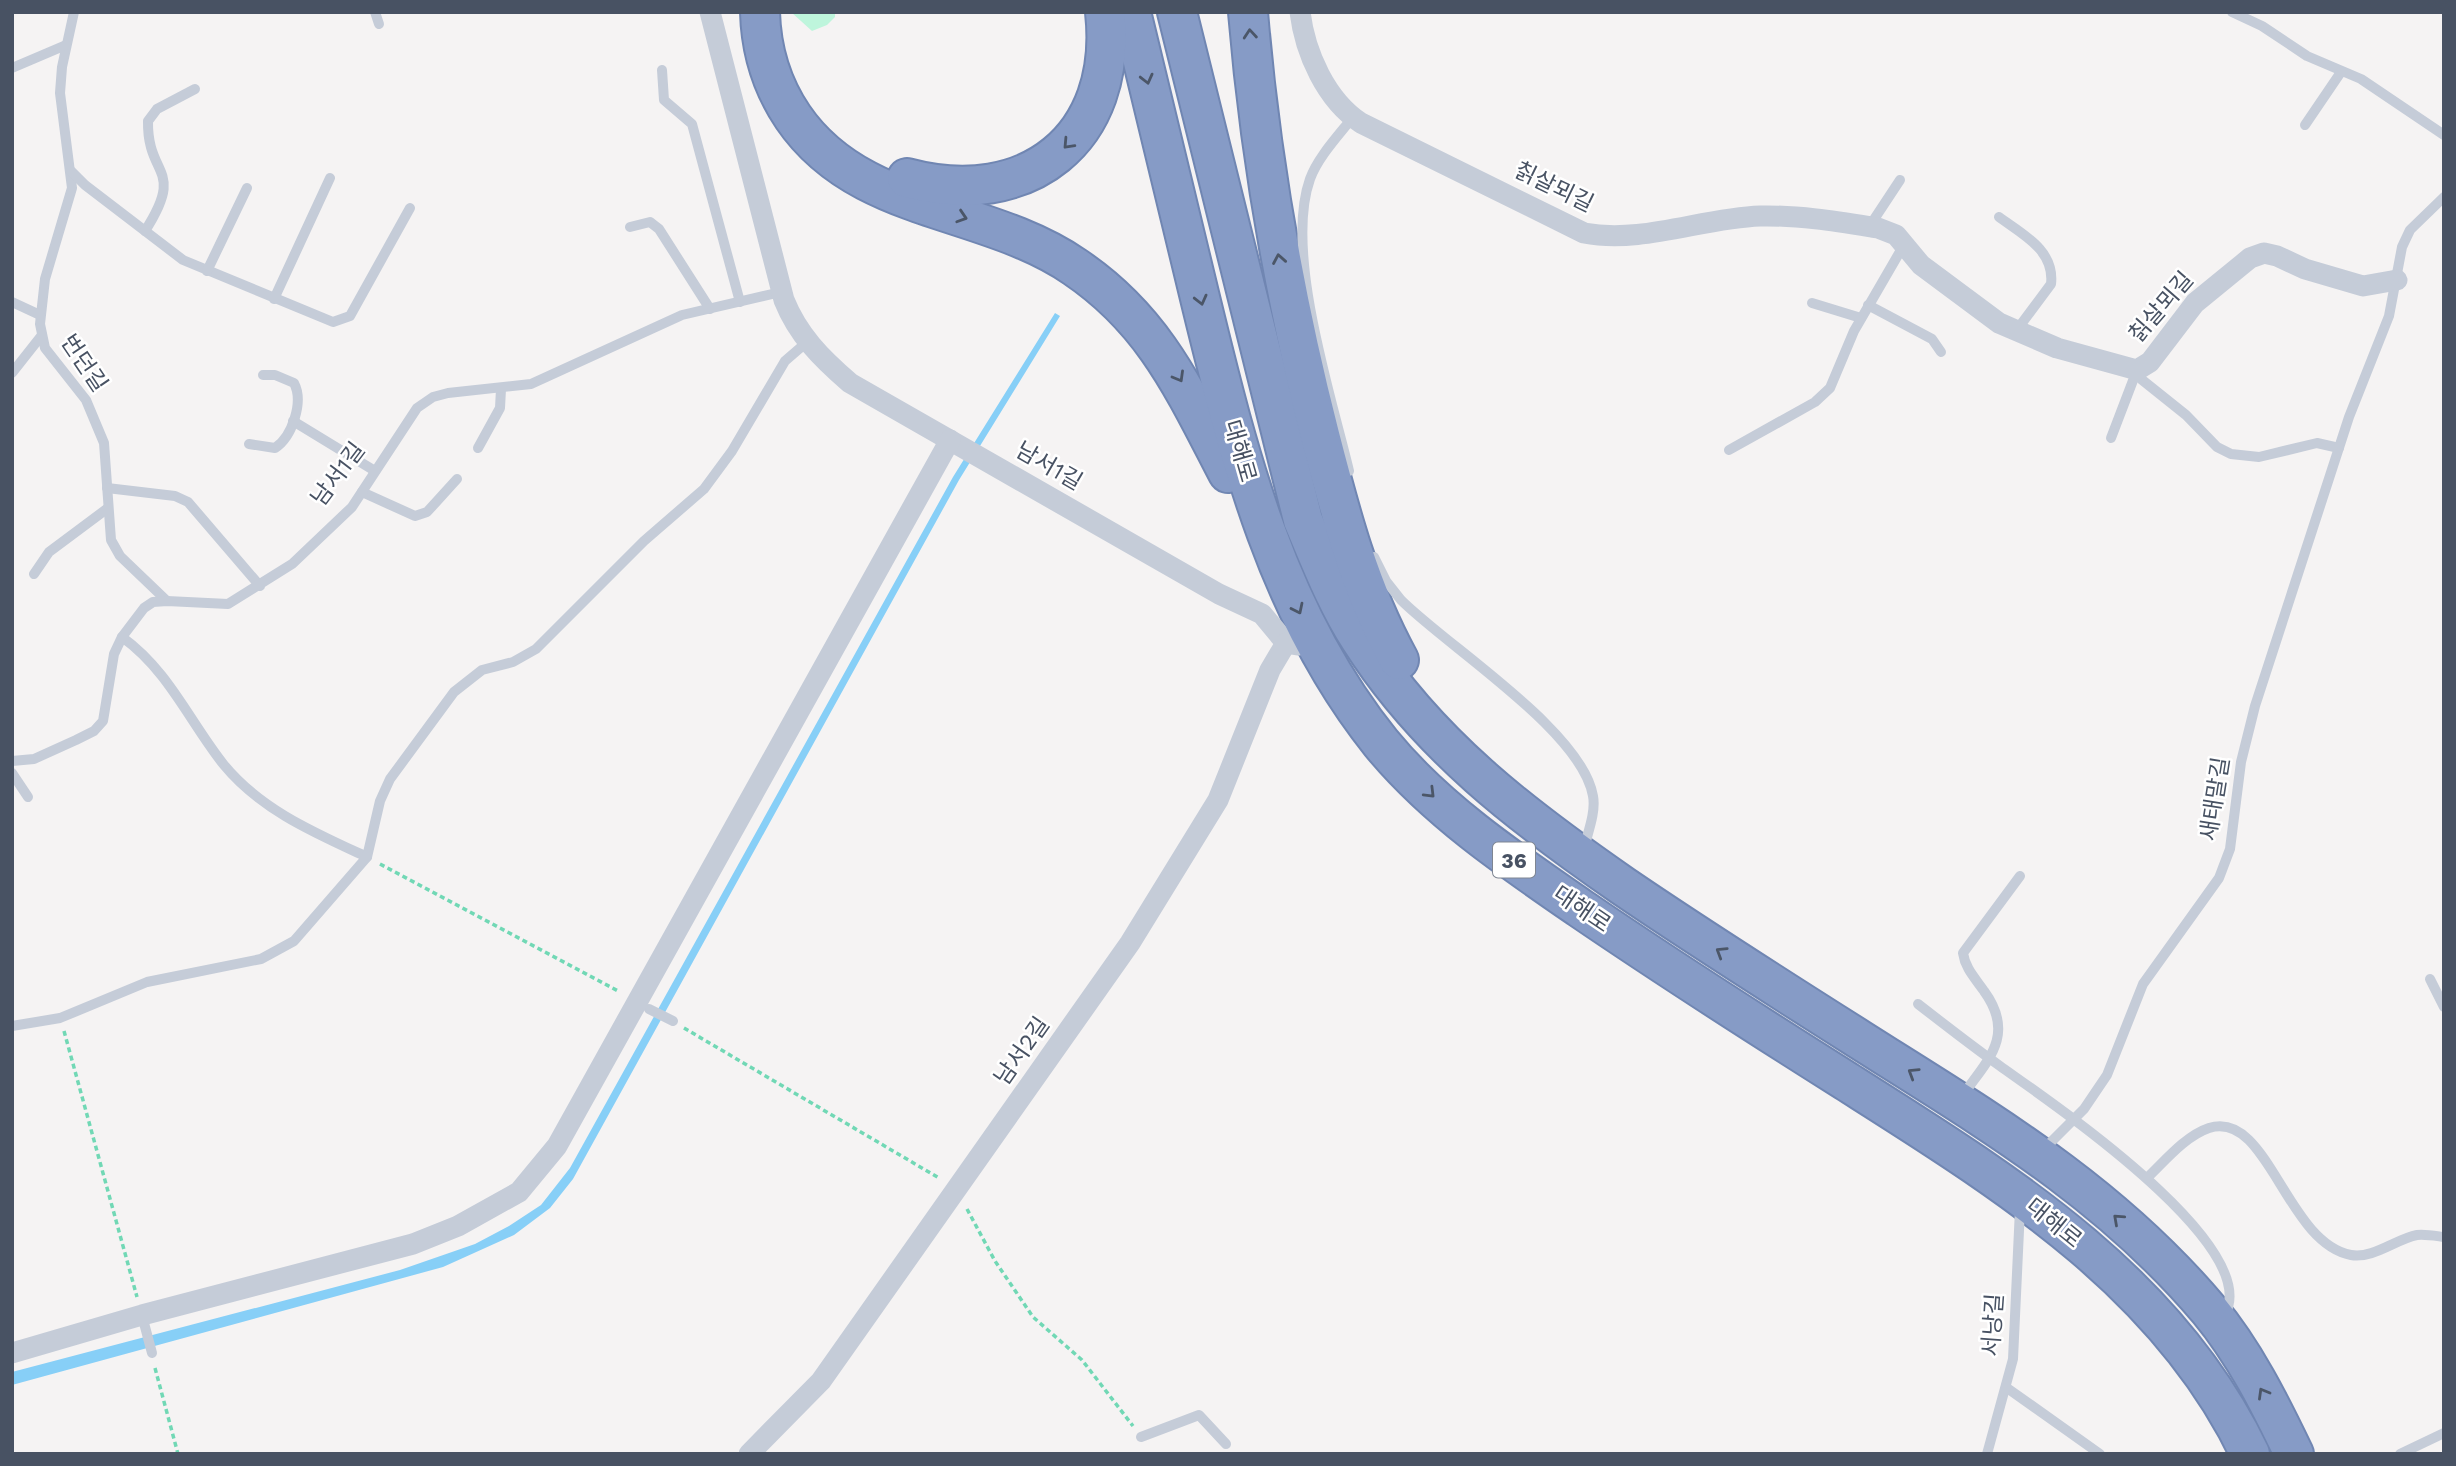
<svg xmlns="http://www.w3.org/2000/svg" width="2456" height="1466" font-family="'Work Sans','Noto Sans KR',sans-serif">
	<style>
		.green { fill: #bef5dc }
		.water { fill: #87cff7 }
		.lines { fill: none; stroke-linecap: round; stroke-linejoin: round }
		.highway-casing { stroke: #7086b2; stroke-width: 42 }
		.path { stroke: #71d8b5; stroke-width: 3.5; stroke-dasharray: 5 3.5; stroke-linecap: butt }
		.lane { stroke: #c5ccd8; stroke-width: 10 }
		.street { stroke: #c5ccd8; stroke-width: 21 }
		.highway { stroke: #869bc6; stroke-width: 38 }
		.oneway { stroke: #4b5668 }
		.labels { text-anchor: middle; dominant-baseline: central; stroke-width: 5; stroke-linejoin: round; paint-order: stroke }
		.shield { fill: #fff; stroke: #7f8692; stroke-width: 2 }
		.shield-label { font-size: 21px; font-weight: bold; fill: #485263 }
		.street-label { font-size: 23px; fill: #485263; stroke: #fff }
	</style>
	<rect width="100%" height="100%" fill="#f5f3f3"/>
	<path class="green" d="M 791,12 L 835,12 L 835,17 L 827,25 L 812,31 Z"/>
	<path class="water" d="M 1055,313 L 1060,316 L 959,480 L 573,1179 L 550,1208 L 514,1235 L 443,1267 L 12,1385 L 12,1372 L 400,1270 L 475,1244 L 509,1226 L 541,1205 L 570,1168 L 953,477 Z"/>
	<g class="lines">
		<defs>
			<g id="highway">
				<path d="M 760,12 C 761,50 772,86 793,117 C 859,214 985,205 1075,267 C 1155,321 1185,391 1228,473"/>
				<path d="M 1131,12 C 1154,109 1178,205 1201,302 C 1239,458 1278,615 1381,743 C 1435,809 1510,860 1580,908 C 1668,968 1757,1025 1846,1081 C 2002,1180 2168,1281 2250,1454"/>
				<path d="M 1177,12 L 1303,520 C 1320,560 1336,602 1360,639 C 1428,745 1522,816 1623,886 C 1711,946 1802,1003 1892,1060 C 2010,1134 2118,1202 2209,1310 C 2244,1352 2270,1404 2294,1454"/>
				<path d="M 1248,12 C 1260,156 1284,295 1320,435 C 1340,513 1360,589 1399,660"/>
				<path d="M 907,178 C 1027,210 1119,139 1105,12"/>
			</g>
		</defs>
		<use href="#highway" class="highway-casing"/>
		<g class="path">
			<path d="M 380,864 L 620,992"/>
			<path d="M 684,1028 L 939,1178"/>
			<path d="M 64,1031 L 137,1297"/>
			<path d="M 967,1209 L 995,1261 L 1033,1317 L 1082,1360 L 1133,1426"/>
			<path d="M 155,1368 L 178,1454"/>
		</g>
		<g class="lane">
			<path d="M 74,12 L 62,67 L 60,93 L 72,188 L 45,279 L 40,324 L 45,348 L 86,400 L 104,443 L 111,540 L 120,556 L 167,601"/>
			<path d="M 375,12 L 379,24"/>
			<path d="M 2232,12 L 2262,26 L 2307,56 L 2361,79 L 2444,135"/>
			<path d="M 12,68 L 66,45"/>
			<path d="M 662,70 L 664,100 L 692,124 L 740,302"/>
			<path d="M 2305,125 L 2341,72"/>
			<path d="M 71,171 L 85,185 L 183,260 L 333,322 L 350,316 L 410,208"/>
			<path d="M 1999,217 C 2022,234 2055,250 2051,284 L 2016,331"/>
			<path d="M 630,227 L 650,222 L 659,229 L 710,309"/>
			<path d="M 1869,227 L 1900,180"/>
			<path d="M 145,231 C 186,167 147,178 148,121 L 157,109 L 195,89"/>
			<path d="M 207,271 L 247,188"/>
			<path d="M 274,299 L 330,178"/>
			<path d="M 12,302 L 40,315"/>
			<path d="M 1812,303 L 1861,318"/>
			<path d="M 1868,305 L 1932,339 L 1941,352"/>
			<path d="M 2137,370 L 2141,379 L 2186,415 L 2217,447 L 2231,454 L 2259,457 L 2317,443 L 2339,448"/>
			<path d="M 12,373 L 42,335"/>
			<path d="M 293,421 L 375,471"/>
			<path d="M 2111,438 L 2137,370"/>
			<path d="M 249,444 L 275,448 C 292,437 304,402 294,383 L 275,375 L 263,375"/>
			<path d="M 478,448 L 500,408 L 501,389"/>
			<path d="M 1729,450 L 1815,402 L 1830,388 L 1854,331 L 1905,243"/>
			<path d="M 1349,471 C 1331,395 1284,252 1310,179 C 1318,157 1338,136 1353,117"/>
			<path d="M 107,488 L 175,496 L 188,502 L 260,586"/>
			<path d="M 362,492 L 415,516 L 427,512 L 457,479"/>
			<path d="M 1374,557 L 1386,581 L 1401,600 C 1448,647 1582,731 1593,796 C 1596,812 1588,832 1584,848"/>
			<path d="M 34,574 L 49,552 L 108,508"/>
			<path d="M 122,637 C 169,671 189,721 224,765 C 261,810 315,833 367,857"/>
			<path d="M 12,761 L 34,759 L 76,740 L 94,731 L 103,721 L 114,654 L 122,637 L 144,608 L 153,602 L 167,601 L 228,604 L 292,564 L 352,507 L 417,408 L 433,397 L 448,393 L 531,384 L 682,315 L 781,292"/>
			<path d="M 12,773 L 28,797"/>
			<path d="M 2430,979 L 2444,1007"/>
			<path d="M 1918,1004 C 1945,1025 1972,1046 2000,1066 C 2047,1100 2267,1247 2224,1316"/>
			<path d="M 649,1009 L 673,1021"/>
			<path d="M 12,1026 L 60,1018 L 147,982 L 261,959 L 294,941 L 367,857 L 380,801 L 390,779 L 454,692 L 482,670 L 513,662 L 536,649 L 644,541 L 704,489 L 732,451 L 785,361 L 807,342"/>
			<path d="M 1962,1096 C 1988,1060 2016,1035 1984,991 C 1975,978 1965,968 1963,953 L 2020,876"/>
			<path d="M 2043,1150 L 2084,1109 L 2107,1075 L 2143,984 L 2219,878 L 2230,849 L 2241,762 L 2255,706 L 2349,417 L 2389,316 L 2402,247 L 2410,230 L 2444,197"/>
			<path d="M 2147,1178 C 2164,1162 2185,1136 2209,1128 C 2268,1109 2286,1243 2351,1255 C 2373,1259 2396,1239 2417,1235 C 2425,1234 2436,1236 2444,1237"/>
			<path d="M 144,1323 L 152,1353"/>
			<path d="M 2007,1388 L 2100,1454"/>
			<path d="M 1141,1437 L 1199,1415 L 1226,1444"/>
			<path d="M 1987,1454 L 2013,1359 L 2020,1209"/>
			<path d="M 2400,1454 L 2444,1433"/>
		</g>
		<g class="street">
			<path d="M 710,12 L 784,300 C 798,335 821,358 850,383 L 1219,594 L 1262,614 L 1286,643 L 1299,645"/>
			<path d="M 1300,12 C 1305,53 1326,100 1361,123 L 1584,233 C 1642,244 1702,218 1760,216 C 1799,215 1840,222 1878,228 L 1896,235 L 1921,265 L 1999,323 L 2057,348 L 2137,370 L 2150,362 L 2195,303 L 2250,258 L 2264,253 L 2277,256 L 2305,269 L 2363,286 L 2397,280"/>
			<path d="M 12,1353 L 142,1315 L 413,1244 L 458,1226 L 519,1192 L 557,1146 L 950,440"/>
			<path d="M 749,1454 L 821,1381 L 1130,943 L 1218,800 L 1270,670 L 1286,643"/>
		</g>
		<use href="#highway" class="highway"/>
	</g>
	<defs><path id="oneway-chevron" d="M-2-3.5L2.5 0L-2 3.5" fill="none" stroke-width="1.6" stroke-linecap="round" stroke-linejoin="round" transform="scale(1.75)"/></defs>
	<g class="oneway">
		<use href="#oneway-chevron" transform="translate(1250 34) rotate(-95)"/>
		<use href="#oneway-chevron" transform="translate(1147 79) rotate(76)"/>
		<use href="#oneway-chevron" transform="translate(1068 144) rotate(133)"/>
		<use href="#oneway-chevron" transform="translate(962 217) rotate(18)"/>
		<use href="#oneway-chevron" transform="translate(1279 259) rotate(-100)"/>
		<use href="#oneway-chevron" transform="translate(1201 300) rotate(76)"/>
		<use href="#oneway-chevron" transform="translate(1179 377) rotate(60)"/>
		<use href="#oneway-chevron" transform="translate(1298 609) rotate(64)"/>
		<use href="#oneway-chevron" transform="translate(1430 793) rotate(45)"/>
		<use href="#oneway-chevron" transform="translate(1721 952) rotate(-148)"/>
		<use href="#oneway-chevron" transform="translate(1913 1073) rotate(-148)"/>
		<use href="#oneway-chevron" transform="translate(2118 1219) rotate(-138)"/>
		<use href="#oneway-chevron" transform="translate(2263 1393) rotate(-120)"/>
	</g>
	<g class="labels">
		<rect class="shield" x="1493" y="842.5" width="42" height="35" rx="5"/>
		<g class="shield-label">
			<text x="1514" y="860">36</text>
		</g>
		<g class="street-label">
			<text transform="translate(1554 187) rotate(26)">칡살뫼길</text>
			<text transform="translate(2161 307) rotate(-49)">칡살뫼길</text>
			<text transform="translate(84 363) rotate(56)">번던길</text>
			<text transform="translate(1240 451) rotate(74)">대해로</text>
			<text transform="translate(1049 466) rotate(30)">남서1길</text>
			<text transform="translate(338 474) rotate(-53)">남서1길</text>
			<text transform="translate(2215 799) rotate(-81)">새태말길</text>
			<text transform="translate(1582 909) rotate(34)">대해로</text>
			<text transform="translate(1022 1051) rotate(-55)">남서2길</text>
			<text transform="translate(2054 1223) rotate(39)">대해로</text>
			<text transform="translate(1993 1325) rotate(-86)">서낭길</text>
		</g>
	</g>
	<rect width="2456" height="1466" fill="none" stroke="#485263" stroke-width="28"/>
</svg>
